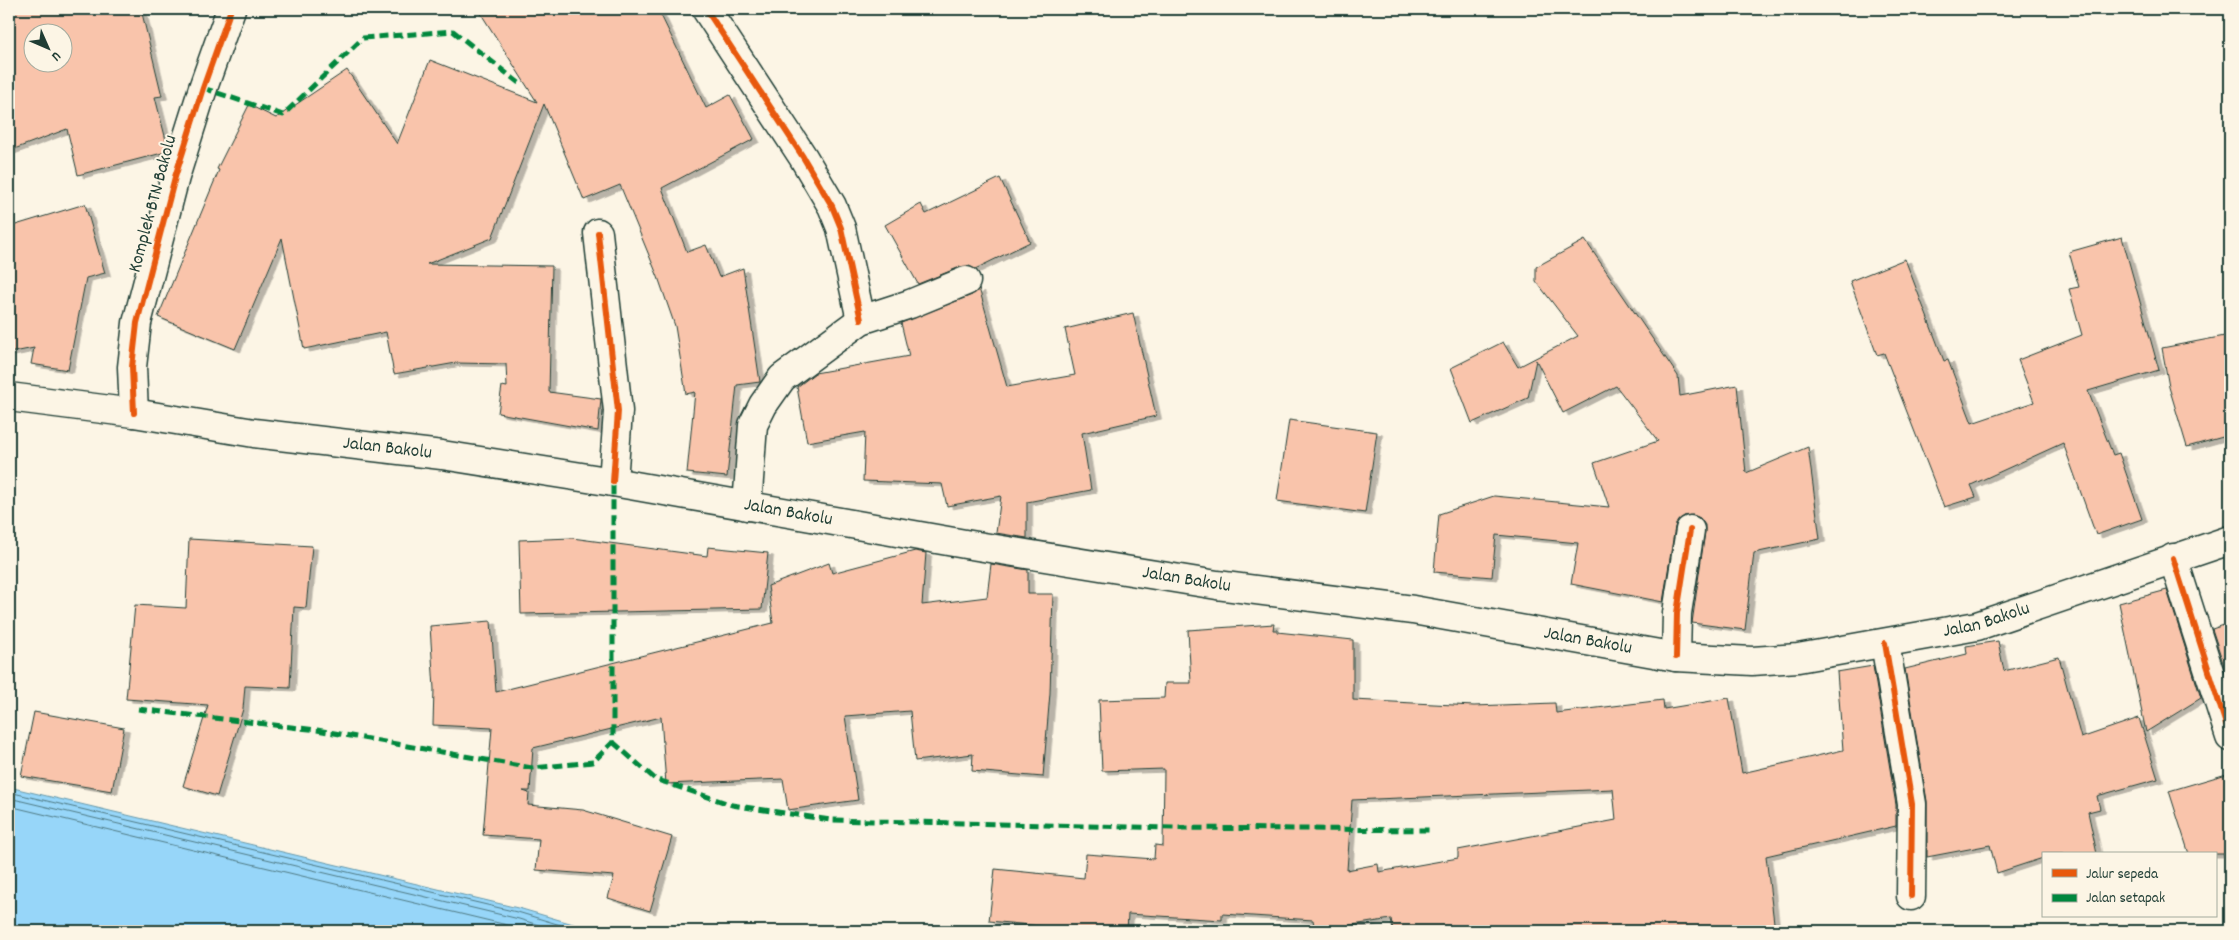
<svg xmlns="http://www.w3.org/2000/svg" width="2239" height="940" font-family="Dekko,sans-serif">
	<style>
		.water { fill: #97d6f9; stroke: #6799aa }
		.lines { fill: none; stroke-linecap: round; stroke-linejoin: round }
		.shore { stroke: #4f7a83; stroke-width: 1 }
		.building { fill: #f9c4ab; stroke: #1f3d34; fill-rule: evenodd; filter: url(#shadow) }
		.street-casing { stroke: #1f3d34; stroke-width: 31 }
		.secondary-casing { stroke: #1f3d34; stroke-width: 31 }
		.street { stroke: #fcf5e5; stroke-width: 28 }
		.secondary { stroke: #fcf5e5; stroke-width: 28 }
		.quiet { stroke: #00873e; stroke-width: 5; stroke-dasharray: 10 5; stroke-linecap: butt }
		.cycleway-casing { stroke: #fcf5e5; stroke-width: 9 }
		.cycleway { stroke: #e8590c; stroke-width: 6 }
		.labels { text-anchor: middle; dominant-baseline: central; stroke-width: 4; stroke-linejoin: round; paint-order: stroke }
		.street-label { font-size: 19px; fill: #1f3d34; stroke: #fcf5e5 }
	</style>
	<defs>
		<filter id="shadow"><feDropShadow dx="5.5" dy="3" stdDeviation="0" flood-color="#0004"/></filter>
	</defs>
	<rect width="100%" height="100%" fill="#fcf5e5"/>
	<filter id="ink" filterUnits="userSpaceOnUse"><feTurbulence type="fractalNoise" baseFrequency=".02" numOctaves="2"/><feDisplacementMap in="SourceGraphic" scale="10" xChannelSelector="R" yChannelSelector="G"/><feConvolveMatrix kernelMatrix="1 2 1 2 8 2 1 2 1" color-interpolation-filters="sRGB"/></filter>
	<g filter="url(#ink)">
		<path class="water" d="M 9,787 L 522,909 L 597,931 L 9,931 Z"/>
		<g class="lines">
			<g class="shore">
				<path d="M 9,792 L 521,913 L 580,931"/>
				<path d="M 9,798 L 519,919 L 558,931"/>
				<path d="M 9,806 L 532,931"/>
			</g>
		</g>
		<g class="building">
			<path d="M 9,9 L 141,9 L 162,96 L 155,97 L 168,148 L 166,152 L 78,175 L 67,129 L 9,151 ZM 32,32 L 62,32 L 62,62 L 32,62 Z"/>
			<path d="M 478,9 L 658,9 L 706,108 L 730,95 L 754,139 L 662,188 L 687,252 L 706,245 L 719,277 L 743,268 L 760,382 L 737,385 L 727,477 L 687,473 L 695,392 L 686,394 L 675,326 L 658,277 L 620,185 L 584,200 L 544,104 L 492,238 L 427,264 L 552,266 L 549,392 L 601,399 L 598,431 L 498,413 L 502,386 L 507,387 L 506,364 L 456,363 L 394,374 L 386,332 L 304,349 L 282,238 L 235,349 L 158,317 L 219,170 L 217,169 L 249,105 L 276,118 L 347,70 L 397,144 L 430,60 L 537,102 Z"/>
			<path d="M 1000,178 L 1030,242 L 975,269 L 969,266 L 960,267 L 918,284 L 885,225 L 921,204 L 926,214 Z"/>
			<path d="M 85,204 L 105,273 L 86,278 L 68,370 L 31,364 L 34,348 L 9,353 L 9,227 Z"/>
			<path d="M 2122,237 L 2159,370 L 2088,391 L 2113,455 L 2119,453 L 2142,519 L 2096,535 L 2063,443 L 1971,485 L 1976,497 L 1944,507 L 1884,353 L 1877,355 L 1850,281 L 1905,259 L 1944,361 L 1948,360 L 1972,423 L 2034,402 L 2018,360 L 2082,335 L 2069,289 L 2079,287 L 2069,252 Z"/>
			<path d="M 1585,240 L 1678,376 L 1680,396 L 1737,385 L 1746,473 L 1808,447 L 1820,539 L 1754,553 L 1745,630 L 1692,623 L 1705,532 L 1705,525 L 1700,518 L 1693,515 L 1684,516 L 1678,521 L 1675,527 L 1663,602 L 1571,584 L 1578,543 L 1496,535 L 1492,577 L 1434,572 L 1439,514 L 1494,496 L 1609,507 L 1594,463 L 1658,441 L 1616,386 L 1563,413 L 1536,360 L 1528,398 L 1472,423 L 1451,368 L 1503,342 L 1518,367 L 1578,336 L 1536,281 L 1536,267 Z"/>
			<path d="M 979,288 L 1007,387 L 1075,375 L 1065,329 L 1133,313 L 1156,416 L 1082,433 L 1091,490 L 1027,502 L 1027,538 L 996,533 L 1001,496 L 947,506 L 942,484 L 863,481 L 865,432 L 807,442 L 797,387 L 815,373 L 909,356 L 901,323 L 972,295 Z"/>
			<path d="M 2230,335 L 2230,435 L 2187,447 L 2169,387 L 2162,348 Z"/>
			<path d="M 1289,420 L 1377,432 L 1365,513 L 1277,501 Z"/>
			<path d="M 572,538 L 707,556 L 708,547 L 768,553 L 762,609 L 521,614 L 519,540 Z"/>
			<path d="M 189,539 L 312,546 L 306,608 L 294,607 L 290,688 L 245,686 L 243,709 L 217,796 L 183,786 L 208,705 L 126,699 L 135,605 L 186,608 Z"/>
			<path d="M 915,551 L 926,553 L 922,605 L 987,597 L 991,564 L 1028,570 L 1028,594 L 1053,594 L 1050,693 L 1043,777 L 972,771 L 973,754 L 915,761 L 910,711 L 845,716 L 858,800 L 788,810 L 783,779 L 666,784 L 661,717 L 533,748 L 530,791 L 523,791 L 529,793 L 528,805 L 583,810 L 672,837 L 650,911 L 608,898 L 614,876 L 536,870 L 539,839 L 483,835 L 492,728 L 433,725 L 434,689 L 430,626 L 491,621 L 496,692 L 773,623 L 768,586 L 829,563 L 832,573 Z"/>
			<path d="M 2167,590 L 2201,698 L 2146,732 L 2119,603 Z"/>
			<path d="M 2230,623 L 2230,680 L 2229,681 L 2212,629 Z"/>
			<path d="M 1274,624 L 1273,630 L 1277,630 L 1277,632 L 1353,640 L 1353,700 L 1474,706 L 1555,703 L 1556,713 L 1663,700 L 1664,709 L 1729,698 L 1742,773 L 1843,750 L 1837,672 L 1873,666 L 1896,805 L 1896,826 L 1766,856 L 1775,931 L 1393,931 L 1391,919 L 1315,931 L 1313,920 L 1222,914 L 1222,920 L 1128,914 L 1127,931 L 1091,931 L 989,921 L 995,869 L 1084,878 L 1086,854 L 1154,859 L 1155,845 L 1163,846 L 1164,769 L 1102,771 L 1099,700 L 1164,698 L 1165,683 L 1191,683 L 1188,630 ZM 1613,789 L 1616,820 L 1458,850 L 1458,858 L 1379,872 L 1378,864 L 1347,870 L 1352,800 Z"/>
			<path d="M 1998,641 L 2004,671 L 2059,657 L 2081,738 L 2139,718 L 2158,779 L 2097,796 L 2100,809 L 2088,812 L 2097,854 L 2043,854 L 2043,858 L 1997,873 L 1990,845 L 1927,857 L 1927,801 L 1905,669 L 1967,654 L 1966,646 Z"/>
			<path d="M 34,712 L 124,728 L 112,791 L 21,776 Z"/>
			<path d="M 2230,773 L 2230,854 L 2189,854 L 2169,791 Z"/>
		</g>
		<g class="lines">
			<defs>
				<g id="street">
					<path d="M 706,9 L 803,157 L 832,206 L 841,228 L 861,320"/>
					<path d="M 598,233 L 618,411 L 613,482"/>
					<path d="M 134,413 L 132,367 L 137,323 L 175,177 L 203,88 L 231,9"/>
					<path d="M 747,506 L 753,425 L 763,405 L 782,378 L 861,320 L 910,304 L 966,281"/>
					<path d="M 2173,558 L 2230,737"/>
					<path d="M 1885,643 L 1912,804 L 1911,896"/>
					<path d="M 1676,657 L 1677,613 L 1690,530"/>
				</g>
				<g id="secondary">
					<path id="s1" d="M 9,397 L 134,413 L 254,433 L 442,455 L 613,482 L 965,544 L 1217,585 L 1413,610 L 1676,657 L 1752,661 L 1798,658 L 1977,626 L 2230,540"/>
				</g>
			</defs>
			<use href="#street" class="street-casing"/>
			<use href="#secondary" class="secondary-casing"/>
			<use href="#street" class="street"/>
			<use href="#secondary" class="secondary"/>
			<g class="quiet">
				<path d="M 203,88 L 283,115 L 363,38 L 453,31 L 519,83"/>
				<path d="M 138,709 L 317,730 L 532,768 L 593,762 L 613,742 L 613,482"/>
				<path d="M 613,742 L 655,779 L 732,805 L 830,820 L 1174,828 L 1433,830"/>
			</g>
			<defs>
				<g id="cycleway">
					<path d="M 706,9 L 803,157 L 832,206 L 841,228 L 861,320"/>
					<path d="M 598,233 L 618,411 L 613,482"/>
					<path d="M 134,413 L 132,367 L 137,323 L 175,177 L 203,88 L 231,9"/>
					<path d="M 2173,558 L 2230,737"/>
					<path d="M 1885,643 L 1912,804 L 1911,896"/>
					<path d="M 1676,657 L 1677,613 L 1690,530"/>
				</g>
			</defs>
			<use href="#cycleway" class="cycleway-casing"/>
			<use href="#cycleway" class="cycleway"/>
		</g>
	</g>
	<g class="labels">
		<g class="street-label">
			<text transform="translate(154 204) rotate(-75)">Komplek BTN Bakolu</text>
			<text stroke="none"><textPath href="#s1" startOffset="382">Jalan Bakolu</textPath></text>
			<text stroke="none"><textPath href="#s1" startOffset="788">Jalan Bakolu</textPath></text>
			<text stroke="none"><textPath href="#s1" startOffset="1192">Jalan Bakolu</textPath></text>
			<text stroke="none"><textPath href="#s1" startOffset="2002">Jalan Bakolu</textPath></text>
			<text stroke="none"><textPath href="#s1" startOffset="1598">Jalan Bakolu</textPath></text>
		</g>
	</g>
	<rect width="2239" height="940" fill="none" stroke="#fcf5e5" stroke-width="30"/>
	<rect x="15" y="15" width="2209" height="910" fill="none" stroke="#1f3d34" stroke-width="2" filter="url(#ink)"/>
	<rect x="2042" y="852" width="175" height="65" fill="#fcf5e5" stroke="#a4ab9e"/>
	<rect x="2052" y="869" width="25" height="8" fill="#e8590c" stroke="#a4ab9e"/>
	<text x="2086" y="878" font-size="15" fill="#1f3d34">Jalur sepeda</text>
	<rect x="2052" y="894" width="25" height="8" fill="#00873e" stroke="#a4ab9e"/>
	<text x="2086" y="902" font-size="15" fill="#1f3d34">Jalan setapak</text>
	<g transform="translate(48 48) rotate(135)"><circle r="24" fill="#fcf5e5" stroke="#a4ab9e"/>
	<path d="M0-4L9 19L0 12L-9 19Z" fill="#1f3d34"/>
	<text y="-8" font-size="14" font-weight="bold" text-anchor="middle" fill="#1f3d34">U</text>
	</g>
</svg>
